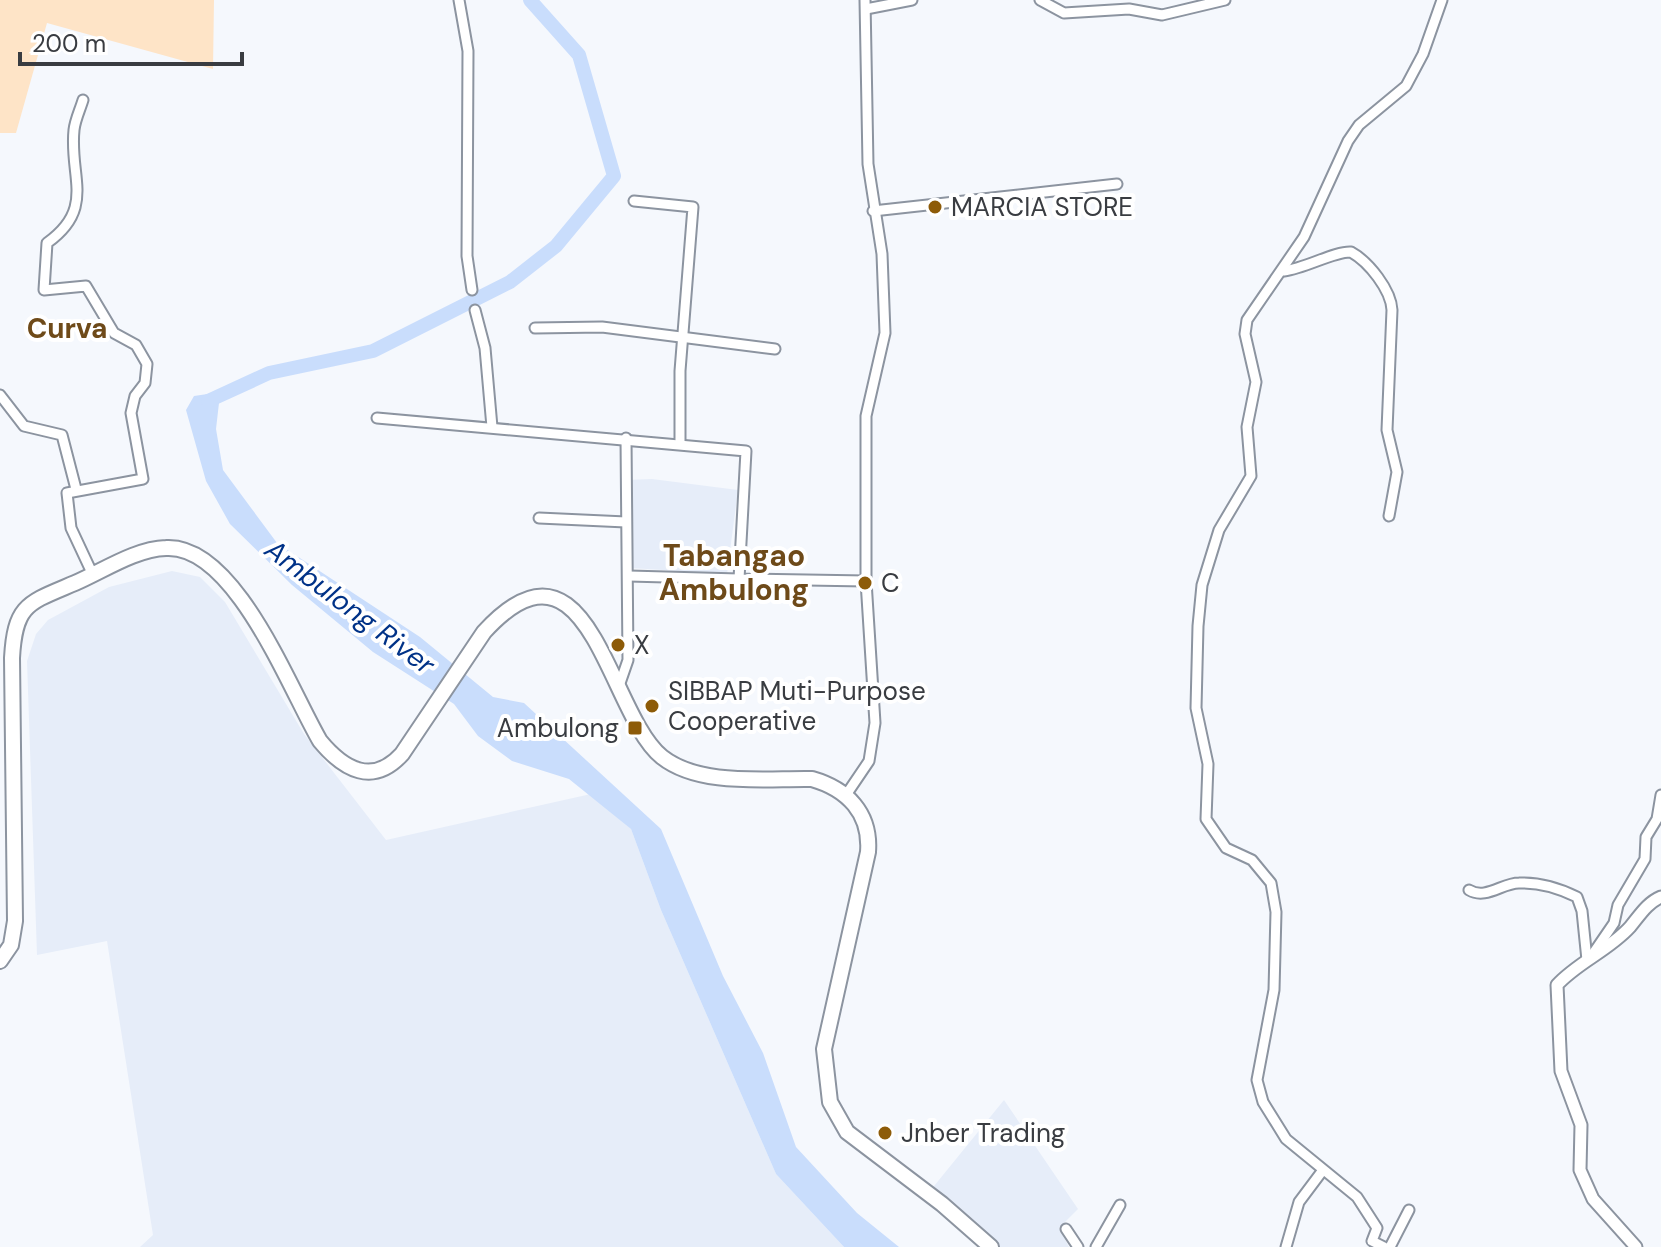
<svg xmlns="http://www.w3.org/2000/svg" width="1661" height="1247" font-family="'DM Sans',sans-serif">
	<style>
		.built { fill: #e6edf9 }
		.green { fill: #fee4c7 }
		.water { fill: #c9ddfc }
		.lines { fill: none; stroke-linecap: round; stroke-linejoin: round }
		.river { stroke: #c9ddfc; stroke-width: 14 }
		.minor-casing { stroke: #8c94a0; stroke-width: 13 }
		.tertiary-casing { stroke: #8c94a0; stroke-width: 15 }
		.primary-casing { stroke: #8c94a0; stroke-width: 18 }
		.minor { stroke: #fff; stroke-width: 9 }
		.tertiary { stroke: #fff; stroke-width: 11 }
		.primary { stroke: #fff; stroke-width: 14 }
		.poi-dot { fill: #8d5b08; stroke: #fff; stroke-width: 3 }
		.labels { text-anchor: middle; dominant-baseline: central; stroke-width: 8; stroke-linejoin: round; paint-order: stroke }
		.poi-label { font-size: 26px; fill: #393c41; stroke: #fff; text-anchor: start }
		.neighbourhood-label { font-size: 28px; font-weight: bold; fill: #6e4a19; stroke: #fff }
		.water-label { font-size: 28px; font-style: italic; fill: #003287; stroke: #fff }
		.quarter-label { font-size: 30px; font-weight: bold; fill: #6e4a19; stroke: #fff }
	</style>
	<rect width="100%" height="100%" fill="#f5f8fd"/>
	<g class="built">
		<path d="M 652,479 L 738,490 L 727,574 L 631,568 L 626,480 Z"/>
		<path d="M 172,571 L 200,577 L 225,602 L 304,734 L 386,840 L 591,794 L 631,829 L 661,910 L 776,1174 L 844,1247 L 140,1247 L 153,1235 L 107,941 L 37,955 L 27,661 L 36,634 L 48,620 L 109,587 Z"/>
		<path d="M 1004,1100 L 1078,1209 L 1059,1228 L 1069,1247 L 998,1247 L 930,1191 Z"/>
	</g>
	<path class="green" d="M 0,0 L 214,0 L 213,69 L 47,23 L 16,133 L 0,133 Z"/>
	<path class="water" d="M 221,392 L 224,394 L 219,403 L 216,429 L 223,470 L 277,543 L 420,637 L 493,697 L 524,703 L 661,829 L 723,976 L 763,1053 L 796,1147 L 857,1213 L 899,1247 L 844,1247 L 776,1174 L 661,910 L 631,829 L 569,779 L 512,761 L 478,736 L 454,704 L 373,652 L 292,585 L 230,524 L 206,481 L 186,410 L 194,396 Z"/>
	<g class="lines">
		<path class="river" d="M 208,401 L 269,373 L 373,351 L 510,282 L 556,246 L 614,176 L 579,55 L 530,0"/>
		<defs>
			<g id="minor">
				<path d="M 459,0 L 468,51 L 467,256 L 472,290"/>
				<path d="M 1040,0 L 1064,13 L 1129,9 L 1162,15 L 1225,0"/>
				<path d="M 866,9 L 912,0"/>
				<path d="M 83,100 C 80,110 75,120 74,130 C 69,177 96,208 47,243 L 44,290 L 86,286 L 114,333 L 136,345 L 147,364 L 145,383 L 135,396 L 131,413 L 143,479 L 67,493 L 71,528 L 93,575"/>
				<path d="M 634,201 L 693,207 L 680,371 L 680,444"/>
				<path d="M 873,211 L 1117,184"/>
				<path d="M 1284,271 C 1306,268 1335,251 1351,252 C 1369,262 1391,290 1392,310 L 1387,430 L 1397,472 L 1389,516"/>
				<path d="M 475,310 L 485,348 L 492,427"/>
				<path d="M 535,328 L 602,327 L 775,349"/>
				<path d="M 0,395 L 24,426 L 62,435 L 76,489"/>
				<path d="M 377,418 L 746,451 L 739,579 L 866,581"/>
				<path d="M 539,518 L 626,522"/>
				<path d="M 629,576 L 739,579"/>
				<path d="M 619,686 L 628,660 L 626,438"/>
				<path d="M 846,795 L 869,761 L 875,723 L 866,581 L 866,416 L 885,333 L 882,254 L 868,164 L 865,0"/>
				<path d="M 1469,890 C 1486,900 1502,883 1519,883 C 1539,882 1559,888 1577,897 L 1582,911 L 1587,960"/>
				<path d="M 1590,958 L 1614,923 L 1618,905 L 1645,859 L 1646,837 L 1657,819 L 1661,795"/>
				<path d="M 1066,1229 L 1078,1247"/>
				<path d="M 1096,1247 L 1120,1205"/>
				<path d="M 1286,1247 L 1299,1202 L 1323,1170"/>
				<path d="M 1384,1247 L 1372,1241 L 1377,1228 L 1357,1197 L 1286,1139 L 1263,1102 L 1257,1080 L 1274,990 L 1276,912 L 1271,883 L 1252,860 L 1226,848 L 1206,819 L 1208,764 L 1196,708 L 1198,626 L 1202,585 L 1219,530 L 1251,476 L 1247,427 L 1256,382 L 1245,334 L 1247,320 L 1304,237 L 1348,141 L 1359,125 L 1406,86 L 1423,54 L 1442,0"/>
				<path d="M 1390,1247 L 1409,1210"/>
			</g>
			<path id="tertiary" d="M 1636,1247 L 1593,1199 L 1580,1170 L 1581,1125 L 1561,1071 L 1557,985 C 1578,962 1608,951 1630,927 C 1640,915 1647,903 1661,897"/>
			<path id="primary" d="M 0,961 L 11,945 L 15,921 L 12,658 C 15,604 28,603 75,583 C 103,571 135,549 166,548 C 235,544 290,690 320,741 C 344,770 373,786 402,754 L 484,632 C 589,517 608,714 662,757 C 700,787 767,778 812,779 C 847,789 871,813 868,852 L 824,1049 L 830,1102 L 847,1132 L 942,1204 L 991,1247"/>
		</defs>
		<use href="#minor" class="minor-casing"/>
		<use href="#tertiary" class="tertiary-casing"/>
		<use href="#primary" class="primary-casing"/>
		<use href="#minor" class="minor"/>
		<use href="#tertiary" class="tertiary"/>
		<use href="#primary" class="primary"/>
	</g>
	<g class="poi-dot">
		<circle cx="935" cy="207" r="8"/>
		<circle cx="865" cy="583" r="8"/>
		<circle cx="618" cy="645" r="8"/>
		<circle cx="652" cy="706" r="8"/>
		<rect x="627" y="720" width="16" height="16" rx="4"/>
		<circle cx="885" cy="1133" r="8"/>
	</g>
	<g class="labels">
		<g class="poi-label">
			<text x="951" y="207">MARCIA STORE</text>
			<text x="881" y="583">C</text>
			<text x="634" y="645">X</text>
			<text x="668" y="691">SIBBAP Muti-Purpose<tspan x="668" dy="30">Cooperative</tspan></text>
			<text x="619" y="728" text-anchor="end">Ambulong</text>
			<text x="901" y="1133">Jnber Trading</text>
		</g>
		<g class="neighbourhood-label">
			<text x="67" y="328">Curva</text>
		</g>
		<g class="water-label">
			<text transform="translate(350 607) rotate(37)">Ambulong River</text>
		</g>
		<g class="quarter-label">
			<text x="734" y="555">Tabangao<tspan x="734" dy="34">Ambulong</tspan></text>
		</g>
	</g>
	<path d="M20 52v12h222v-12" fill="none" stroke="#393c41" stroke-width="4"/>
	<text x="32" y="52" font-size="24" fill="#393c41" stroke="#ffffff" stroke-width="6" paint-order="stroke">200 m</text>
</svg>
